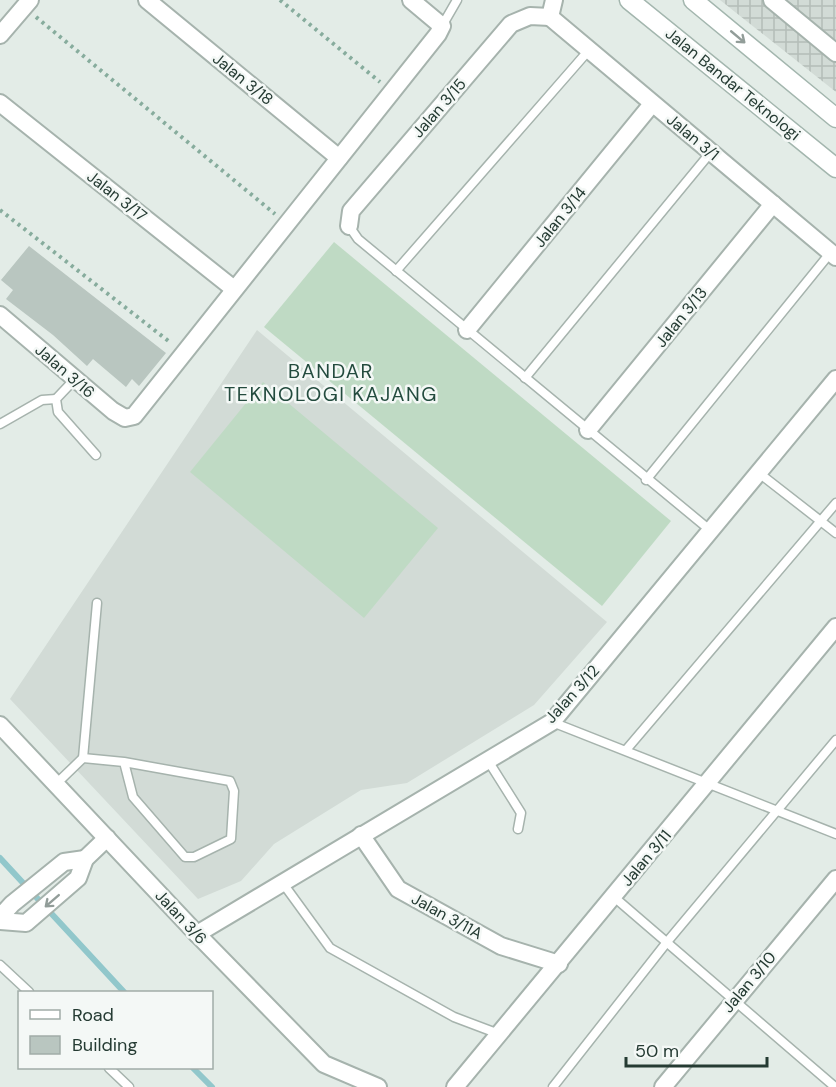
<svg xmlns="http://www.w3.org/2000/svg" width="836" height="1087" font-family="'DM Sans',sans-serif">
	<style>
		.built { fill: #d2dbd6 }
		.industrial { fill: url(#industrial-grid) }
		.pitch { fill: #bfdac4 }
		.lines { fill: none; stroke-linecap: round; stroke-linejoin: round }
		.stream { stroke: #91c7cb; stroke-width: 6 }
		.building { fill: #b9c6c0 }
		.lane-casing { stroke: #a6b3ad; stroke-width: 11 }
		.street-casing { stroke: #a6b3ad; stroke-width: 20 }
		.secondary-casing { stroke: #a3b6ae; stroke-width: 21 }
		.path { stroke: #87ac9d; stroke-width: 4; stroke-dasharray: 3 4.5; stroke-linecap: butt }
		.lane { stroke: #fff; stroke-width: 8 }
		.street { stroke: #fff; stroke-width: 16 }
		.secondary { stroke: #fff; stroke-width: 18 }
		.oneway { stroke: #929d99 }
		.labels { text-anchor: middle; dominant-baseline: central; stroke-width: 5; stroke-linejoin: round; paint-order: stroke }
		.street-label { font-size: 16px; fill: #253b33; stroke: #f4f8f6 }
		.quarter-label { font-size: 20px; letter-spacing: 1.5px; fill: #234b3e; stroke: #f4f8f6 }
	</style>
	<defs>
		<pattern id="industrial-grid" width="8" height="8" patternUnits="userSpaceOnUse" patternTransform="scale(1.5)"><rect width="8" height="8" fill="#d2dbd6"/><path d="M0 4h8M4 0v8" fill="none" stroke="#b4bdb8"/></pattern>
	</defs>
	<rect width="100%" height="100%" fill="#e3ece7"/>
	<path class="built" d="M 257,330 L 607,622 L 534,705 L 407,783 L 361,790 L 274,844 L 241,881 L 198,899 L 10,699 Z"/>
	<path class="industrial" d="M 720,0 L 836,0 L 836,92 Z"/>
	<g class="pitch">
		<path d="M 334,242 L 671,521 L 602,606 L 264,327 Z"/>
		<path d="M 263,382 L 438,528 L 364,618 L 190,472 Z"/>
	</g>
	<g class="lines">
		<g class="stream">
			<path d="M 0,858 L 124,992"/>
			<path d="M 193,1068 L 212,1087"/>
		</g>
	</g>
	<path class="building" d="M 29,246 L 166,353 L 139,386 L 132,379 L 126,387 L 93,359 L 87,366 L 53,335 L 6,299 L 13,290 L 1,280 Z"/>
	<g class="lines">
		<defs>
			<g id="lane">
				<path d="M 442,26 L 457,0"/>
				<path d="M 349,226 L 358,239 L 711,531"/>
				<path d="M 396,271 L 589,50"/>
				<path d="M 525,378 L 711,152"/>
				<path d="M 75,379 L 56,399 L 58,412 L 96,455"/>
				<path d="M 0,424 L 42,400 L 56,399"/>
				<path d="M 759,473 L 836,533"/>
				<path d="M 646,480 L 831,252"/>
				<path d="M 552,722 L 836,834"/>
				<path d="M 626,750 L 836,503"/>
				<path d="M 83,758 L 97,603"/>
				<path d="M 487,759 L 521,813 L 518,829"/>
				<path d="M 56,784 L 83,758 L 124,762 L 133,797 L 185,857 L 194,857 L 231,839 L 234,791 L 230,781 L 124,762"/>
				<path d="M 282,882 L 330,948 L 454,1017 L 499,1034"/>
				<path d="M 614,897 L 835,1087"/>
				<path d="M 0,965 L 29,992"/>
				<path d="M 109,1068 L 129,1087"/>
				<path d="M 553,1087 L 667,942 L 836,740"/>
			</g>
			<g id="street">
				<path d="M 147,0 L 339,158"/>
				<path d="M 772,0 L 836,53"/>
				<path d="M 550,17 L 836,257"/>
				<path d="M 550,17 L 554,0"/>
				<path d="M 0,35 L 30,0"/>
				<path d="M 0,103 L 234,289"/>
				<path d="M 349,226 L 351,211 L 511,24 L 530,16 L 550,17"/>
				<path d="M 0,315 L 113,411 L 125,418 L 134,416 L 438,34 L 442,26 L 411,0"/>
				<path d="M 467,330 L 652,104"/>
				<path d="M 588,430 L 773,204"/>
				<path d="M 0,725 L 197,934 L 324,1064 L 378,1087"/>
				<path d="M 361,835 L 398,889 L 501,946 L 559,964"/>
				<path d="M 0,917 L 12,904 L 64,862 L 85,859"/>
				<path d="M 0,921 L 26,923 L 78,878 L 85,859 L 107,838"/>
				<path d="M 197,934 L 552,722 L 836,379"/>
				<path d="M 455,1087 L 836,627"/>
				<path d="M 663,1087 L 836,879"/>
			</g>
			<g id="secondary">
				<path d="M 629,0 L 836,168"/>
				<path d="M 693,0 L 836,118"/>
			</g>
		</defs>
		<use href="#lane" class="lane-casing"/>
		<use href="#street" class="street-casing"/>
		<use href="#secondary" class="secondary-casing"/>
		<g class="path">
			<path d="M 280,0 L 380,82"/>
			<path d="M 36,17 L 275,214"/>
			<path d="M 0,210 L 171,343"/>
		</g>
		<use href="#lane" class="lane"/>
		<use href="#street" class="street"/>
		<use href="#secondary" class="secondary"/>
	</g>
	<defs><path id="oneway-shaft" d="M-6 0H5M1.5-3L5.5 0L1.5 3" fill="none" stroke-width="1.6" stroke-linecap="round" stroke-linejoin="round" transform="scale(1.5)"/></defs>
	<g class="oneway">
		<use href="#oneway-shaft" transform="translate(738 37) rotate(40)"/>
		<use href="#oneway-shaft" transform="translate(52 901) rotate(139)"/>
	</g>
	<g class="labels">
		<g class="street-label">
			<text transform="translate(243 79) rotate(39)">Jalan 3/18</text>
			<text transform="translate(733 84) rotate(39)">Jalan Bandar Teknologi</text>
			<text transform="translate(439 108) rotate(-49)">Jalan 3/15</text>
			<text transform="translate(693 137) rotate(40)">Jalan 3/1</text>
			<text transform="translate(117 196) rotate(38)">Jalan 3/17</text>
			<text transform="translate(560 217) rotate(-51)">Jalan 3/14</text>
			<text transform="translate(681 317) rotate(-51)">Jalan 3/13</text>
			<text transform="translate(65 371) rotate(41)">Jalan 3/16</text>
			<text transform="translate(572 694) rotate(-48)">Jalan 3/12</text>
			<text transform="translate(646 858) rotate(-50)">Jalan 3/11</text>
			<text transform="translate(447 916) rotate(29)">Jalan 3/11A</text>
			<text transform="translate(181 917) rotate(47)">Jalan 3/6</text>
			<text transform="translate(749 982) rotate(-50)">Jalan 3/10</text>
		</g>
		<g class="quarter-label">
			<text x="331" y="371">BANDAR<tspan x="331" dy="23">TEKNOLOGI KAJANG</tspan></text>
		</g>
	</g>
	<rect x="18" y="991" width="195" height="78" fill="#f4f8f6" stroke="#a1aca8" stroke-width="1.5"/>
	<rect x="30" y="1010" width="30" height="9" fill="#ffffff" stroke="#a1aca8" stroke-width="1.5"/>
	<text x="72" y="1021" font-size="18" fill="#253b33">Road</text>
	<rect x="30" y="1036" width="30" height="18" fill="#b9c6c0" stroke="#a1aca8" stroke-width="1.5"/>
	<text x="72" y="1051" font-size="18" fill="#253b33">Building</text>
	<path d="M626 1057v9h141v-9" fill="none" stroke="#253b33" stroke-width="3"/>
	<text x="635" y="1057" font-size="18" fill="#253b33" stroke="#f4f8f6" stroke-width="4.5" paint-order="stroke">50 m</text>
</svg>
